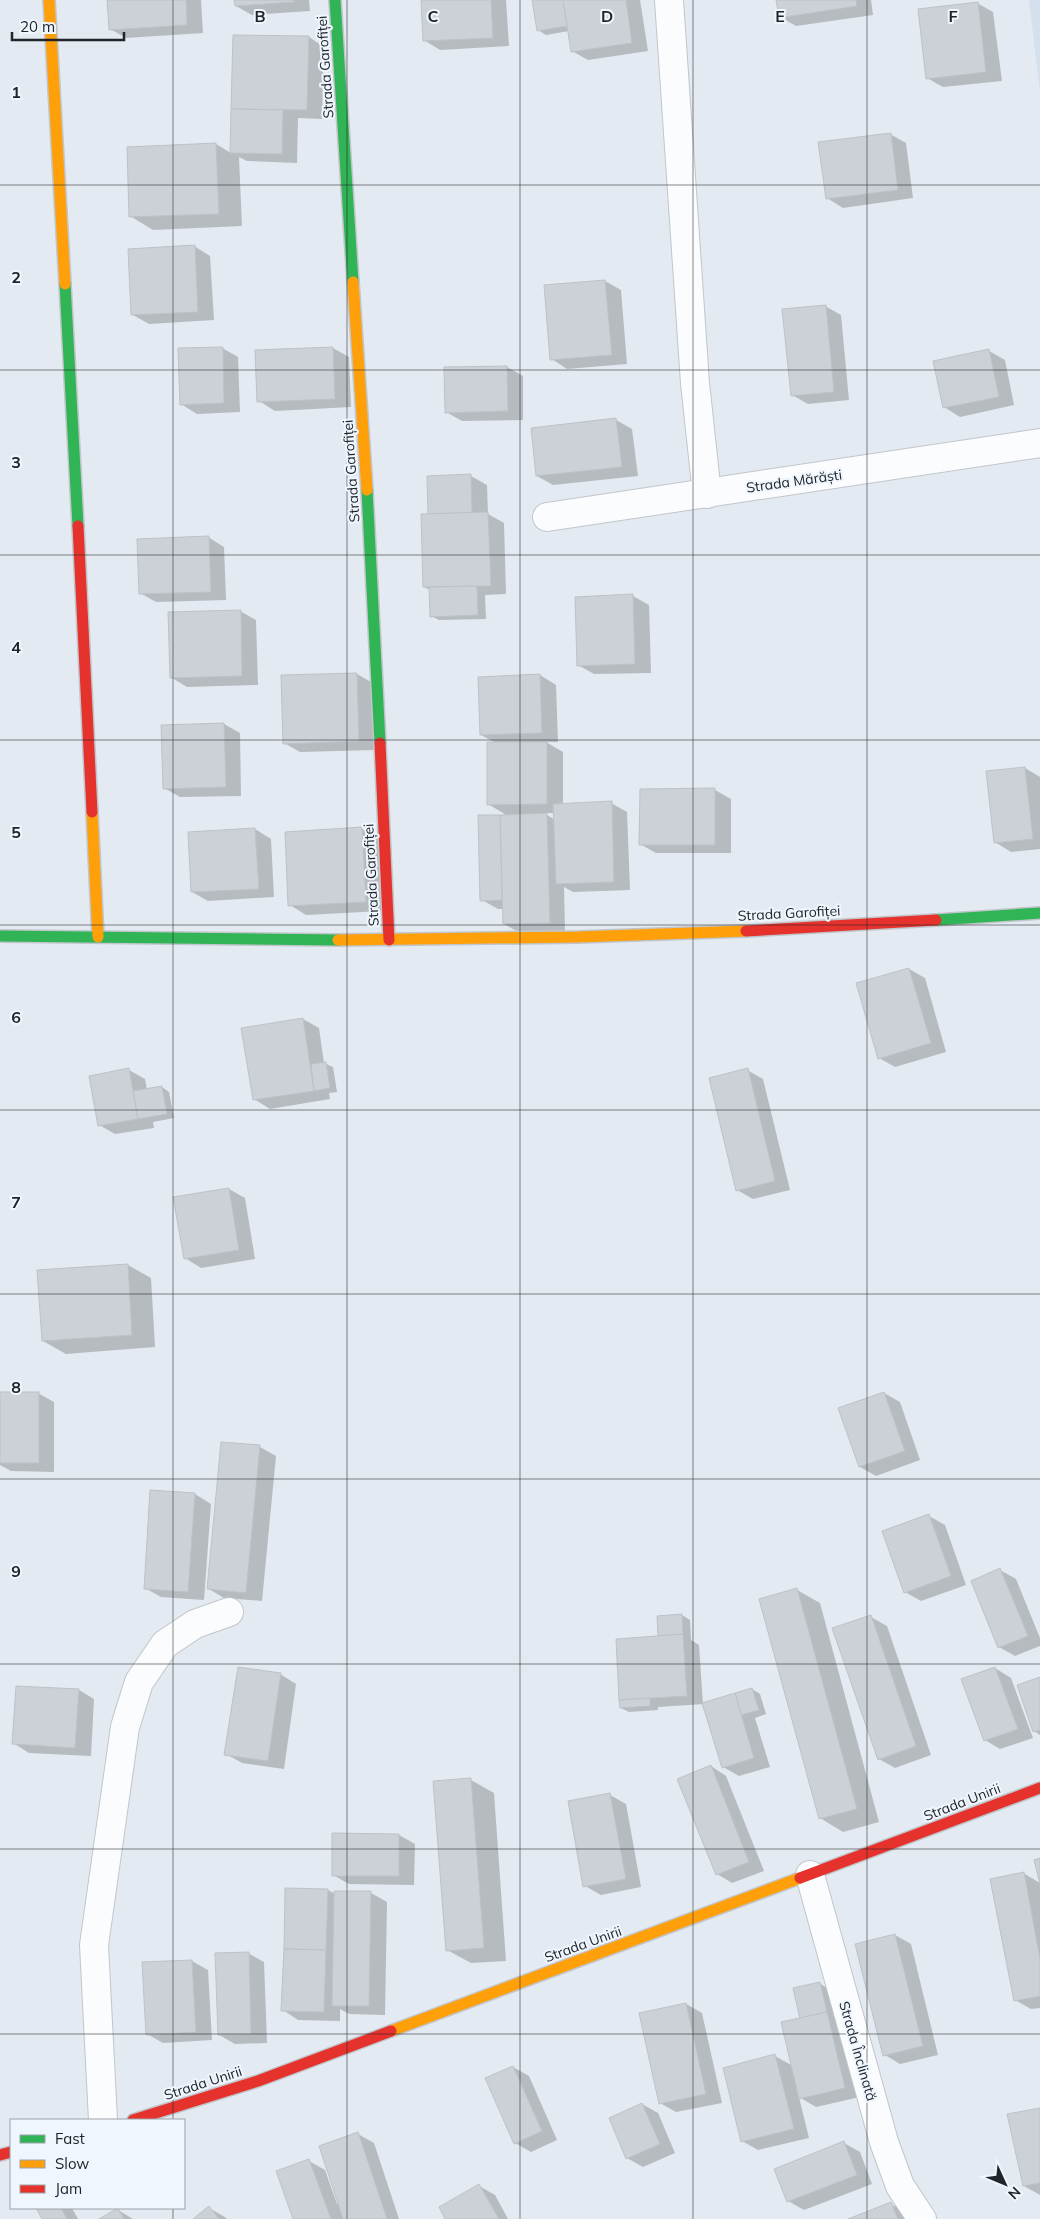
<svg xmlns="http://www.w3.org/2000/svg" width="1040" height="2219" font-family="Mulish,sans-serif">
	<style>
		.built { fill: #d4e0ee }
		.shadow { fill: #0003; fill-rule: evenodd }
		.building { fill: #ccd1d7; stroke: #bec2c8 }
		.lines { fill: none; stroke-linecap: round; stroke-linejoin: round }
		.street-casing { stroke: #c1c6cc; stroke-width: 30 }
		.fast-casing { stroke: #c1c6cc; stroke-width: 14 }
		.slow-casing { stroke: #c1c6cc; stroke-width: 14 }
		.jam-casing { stroke: #c1c6cc; stroke-width: 14 }
		.street { stroke: #fbfcfd; stroke-width: 28 }
		.fast { stroke: #30b455; stroke-width: 11 }
		.slow { stroke: #ff9f0a; stroke-width: 11 }
		.jam { stroke: #e5322d; stroke-width: 11 }
		.grid { fill: none; stroke: #21252a; stroke-width: 1; stroke-opacity: 0.55 }
		.labels { text-anchor: middle; dominant-baseline: central; stroke-width: 4; stroke-linejoin: round; paint-order: stroke }
		.street-label { font-size: 14px; fill: #21252a; stroke: #eff6fe }
		.grid-label { font-size: 16px; text-anchor: middle; font-weight: bold; fill: #21252a; stroke: #eff6fe; stroke-width: 4; stroke-linejoin: round; paint-order: stroke }
	</style>
	<rect width="100%" height="100%" fill="#e4eaf1"/>
	<path class="built" d="M 1029,0 L 1040,0 L 1040,93 Z"/>
	<g class="shadow">
		<path d="M 108,0 L 201,0 L 203,33 L 126,38 L 110,29 Z"/>
		<path d="M 236,0 L 309,0 L 310,11 L 252,15 L 236,6 Z"/>
		<path d="M 422,0 L 506,0 L 509,46 L 440,50 L 424,40 Z"/>
		<path d="M 533,0 L 640,0 L 648,51 L 588,60 L 572,51 L 569,31 L 546,35 L 538,30 Z"/>
		<path d="M 778,0 L 871,0 L 873,15 L 796,26 L 780,17 Z"/>
		<path d="M 977,3 L 993,12 L 1002,81 L 943,87 L 927,78 Z"/>
		<path d="M 234,36 L 309,37 L 324,47 L 322,119 L 298,118 L 297,163 L 247,161 L 239,157 L 242,226 L 153,230 L 130,216 L 128,148 L 216,144 L 231,153 Z"/>
		<path d="M 890,134 L 906,143 L 913,198 L 843,208 L 827,198 Z"/>
		<path d="M 194,246 L 210,256 L 214,320 L 149,324 L 133,315 Z"/>
		<path d="M 605,281 L 621,290 L 627,364 L 567,369 L 552,359 Z"/>
		<path d="M 825,306 L 841,315 L 849,400 L 808,404 L 792,395 Z"/>
		<path d="M 222,348 L 238,357 L 240,412 L 197,414 L 181,404 Z"/>
		<path d="M 333,348 L 349,357 L 351,407 L 275,411 L 259,401 L 257,351 Z"/>
		<path d="M 989,351 L 1005,360 L 1014,405 L 960,417 L 944,407 Z"/>
		<path d="M 507,367 L 523,376 L 523,420 L 462,421 L 446,412 Z"/>
		<path d="M 616,420 L 632,429 L 638,476 L 553,485 L 537,476 Z"/>
		<path d="M 471,476 L 487,485 L 488,514 L 504,523 L 506,594 L 485,595 L 486,619 L 439,620 L 431,616 L 430,590 L 424,587 L 429,515 Z"/>
		<path d="M 208,537 L 224,547 L 226,600 L 156,602 L 140,593 Z"/>
		<path d="M 633,596 L 649,605 L 651,673 L 594,674 L 578,665 Z"/>
		<path d="M 240,611 L 256,620 L 258,685 L 187,687 L 172,678 Z"/>
		<path d="M 357,674 L 373,683 L 375,750 L 300,752 L 284,743 Z"/>
		<path d="M 540,675 L 556,685 L 558,742 L 546,742 L 563,752 L 563,804 L 611,803 L 627,812 L 630,890 L 573,892 L 564,887 L 565,931 L 520,933 L 504,924 L 504,909 L 498,909 L 482,900 L 479,816 L 508,816 L 488,804 L 496,743 L 481,735 ZM 544,813 L 555,813 L 555,820 Z"/>
		<path d="M 224,724 L 240,733 L 241,796 L 180,797 L 164,788 Z"/>
		<path d="M 1025,768 L 1040,777 L 1040,849 L 1011,852 L 995,842 Z"/>
		<path d="M 641,790 L 715,790 L 731,799 L 731,853 L 656,853 L 640,844 Z"/>
		<path d="M 255,829 L 271,839 L 274,897 L 208,901 L 192,892 Z"/>
		<path d="M 362,829 L 378,838 L 382,911 L 306,915 L 290,905 Z"/>
		<path d="M 909,969 L 925,978 L 946,1052 L 895,1067 L 879,1058 Z"/>
		<path d="M 303,1019 L 319,1028 L 324,1063 L 333,1067 L 337,1092 L 329,1093 L 330,1099 L 270,1109 L 254,1099 Z"/>
		<path d="M 129,1070 L 145,1079 L 147,1090 L 162,1087 L 169,1092 L 174,1118 L 153,1122 L 154,1128 L 115,1134 L 99,1125 Z"/>
		<path d="M 747,1070 L 763,1079 L 790,1190 L 753,1199 L 737,1190 Z"/>
		<path d="M 229,1189 L 245,1198 L 255,1259 L 201,1268 L 185,1258 Z"/>
		<path d="M 128,1265 L 151,1278 L 155,1347 L 66,1354 L 43,1341 Z"/>
		<path d="M 0,1393 L 38,1393 L 54,1402 L 54,1472 L 11,1471 L 0,1465 Z"/>
		<path d="M 884,1393 L 900,1402 L 920,1460 L 876,1476 L 860,1467 L 840,1408 Z"/>
		<path d="M 222,1443 L 260,1447 L 276,1456 L 262,1601 L 224,1598 L 209,1589 Z"/>
		<path d="M 195,1494 L 211,1504 L 204,1600 L 161,1597 L 145,1588 Z"/>
		<path d="M 929,1516 L 945,1525 L 966,1585 L 921,1601 L 905,1592 Z"/>
		<path d="M 1000,1570 L 1016,1579 L 1040,1638 L 1040,1646 L 1015,1656 L 999,1647 Z"/>
		<path d="M 797,1590 L 820,1603 L 879,1822 L 843,1832 L 820,1818 Z"/>
		<path d="M 682,1615 L 690,1620 L 691,1640 L 699,1645 L 703,1704 L 752,1689 L 760,1694 L 766,1714 L 755,1718 L 770,1767 L 739,1776 L 723,1767 L 704,1704 L 658,1707 L 658,1710 L 629,1712 L 621,1708 L 660,1637 Z"/>
		<path d="M 871,1617 L 887,1626 L 931,1755 L 895,1768 L 879,1759 Z"/>
		<path d="M 995,1668 L 1011,1678 L 1033,1738 L 1000,1749 L 985,1740 Z"/>
		<path d="M 280,1674 L 296,1684 L 284,1769 L 242,1763 L 226,1754 Z"/>
		<path d="M 1040,1678 L 1040,1735 L 1034,1731 Z"/>
		<path d="M 79,1690 L 94,1699 L 91,1756 L 29,1753 L 13,1743 Z"/>
		<path d="M 711,1766 L 726,1776 L 764,1871 L 732,1883 L 717,1874 Z"/>
		<path d="M 471,1780 L 494,1793 L 506,1961 L 471,1963 L 447,1950 Z"/>
		<path d="M 610,1795 L 626,1804 L 641,1887 L 601,1895 L 585,1886 Z"/>
		<path d="M 334,1835 L 399,1835 L 415,1844 L 414,1885 L 349,1884 L 333,1875 Z"/>
		<path d="M 1023,1873 L 1040,1883 L 1040,2008 L 1031,2009 L 1015,2000 Z"/>
		<path d="M 328,1890 L 335,1894 L 371,1893 L 387,1902 L 385,2015 L 349,2014 L 340,2009 L 340,2021 L 298,2020 L 283,2010 Z"/>
		<path d="M 895,1935 L 911,1944 L 938,2055 L 900,2064 L 885,2055 Z"/>
		<path d="M 248,1953 L 264,1962 L 267,2043 L 235,2044 L 219,2035 Z"/>
		<path d="M 192,1961 L 208,1970 L 212,2040 L 163,2043 L 147,2034 Z"/>
		<path d="M 819,1983 L 827,1988 L 835,2018 L 843,2022 L 860,2097 L 816,2107 L 799,2097 L 809,2138 L 758,2150 L 742,2141 L 775,2056 L 793,2066 L 801,2019 Z"/>
		<path d="M 686,2004 L 702,2013 L 722,2103 L 676,2112 L 660,2103 Z"/>
		<path d="M 513,2067 L 529,2076 L 557,2140 L 531,2152 L 515,2143 Z"/>
		<path d="M 642,2104 L 658,2113 L 675,2153 L 643,2167 L 627,2158 Z"/>
		<path d="M 1040,2109 L 1040,2195 L 1024,2186 Z"/>
		<path d="M 358,2134 L 374,2143 L 399,2219 L 294,2219 L 309,2161 L 325,2170 L 337,2204 L 339,2203 Z"/>
		<path d="M 844,2143 L 860,2152 L 872,2184 L 804,2210 L 788,2201 Z"/>
		<path d="M 479,2186 L 495,2195 L 508,2219 L 447,2219 Z"/>
		<path d="M 891,2204 L 907,2213 L 910,2219 L 852,2219 Z"/>
		<path d="M 38,2208 L 72,2208 L 78,2219 L 44,2219 Z"/>
		<path d="M 209,2208 L 225,2217 L 227,2219 L 195,2219 Z"/>
		<path d="M 118,2210 L 133,2219 L 102,2219 Z"/>
	</g>
	<g class="building">
		<path d="M 107,0 L 186,0 L 187,25 L 109,30 Z"/>
		<path d="M 234,0 L 294,0 L 294,2 L 235,6 Z"/>
		<path d="M 421,0 L 491,0 L 493,38 L 423,41 Z"/>
		<path d="M 532,0 L 563,0 L 567,26 L 537,31 Z"/>
		<path d="M 563,0 L 626,0 L 632,43 L 571,52 Z"/>
		<path d="M 776,0 L 856,0 L 857,6 L 779,18 Z"/>
		<path d="M 978,2 L 986,72 L 926,79 L 918,9 Z"/>
		<path d="M 233,35 L 309,36 L 307,110 L 231,109 Z"/>
		<path d="M 231,109 L 283,110 L 282,154 L 230,153 Z"/>
		<path d="M 891,133 L 898,190 L 826,199 L 818,142 Z"/>
		<path d="M 216,143 L 219,214 L 129,217 L 127,147 Z"/>
		<path d="M 195,245 L 198,312 L 131,315 L 128,249 Z"/>
		<path d="M 605,280 L 612,355 L 550,360 L 544,285 Z"/>
		<path d="M 826,305 L 834,392 L 791,396 L 782,309 Z"/>
		<path d="M 223,347 L 224,403 L 180,405 L 178,348 Z"/>
		<path d="M 333,347 L 335,399 L 257,402 L 255,350 Z"/>
		<path d="M 989,349 L 999,397 L 943,408 L 933,361 Z"/>
		<path d="M 507,366 L 508,411 L 445,413 L 444,367 Z"/>
		<path d="M 616,418 L 622,467 L 536,476 L 531,428 Z"/>
		<path d="M 471,474 L 472,513 L 428,514 L 427,476 Z"/>
		<path d="M 488,512 L 491,586 L 423,587 L 421,514 Z"/>
		<path d="M 209,536 L 211,592 L 139,594 L 137,539 Z"/>
		<path d="M 477,586 L 478,615 L 430,617 L 429,587 Z"/>
		<path d="M 633,594 L 635,664 L 577,666 L 575,597 Z"/>
		<path d="M 241,610 L 242,676 L 170,678 L 168,612 Z"/>
		<path d="M 357,673 L 359,741 L 283,744 L 281,675 Z"/>
		<path d="M 540,674 L 542,733 L 480,735 L 478,677 Z"/>
		<path d="M 224,723 L 226,787 L 163,789 L 161,725 Z"/>
		<path d="M 487,742 L 547,742 L 547,804 L 487,805 Z"/>
		<path d="M 1025,767 L 1033,839 L 994,843 L 986,771 Z"/>
		<path d="M 715,788 L 715,845 L 639,845 L 640,789 Z"/>
		<path d="M 612,801 L 614,882 L 556,884 L 553,804 Z"/>
		<path d="M 547,813 L 550,923 L 503,924 L 500,815 Z"/>
		<path d="M 478,815 L 500,815 L 502,900 L 480,901 Z"/>
		<path d="M 362,827 L 366,902 L 288,906 L 285,832 Z"/>
		<path d="M 255,828 L 259,889 L 191,892 L 188,832 Z"/>
		<path d="M 909,968 L 931,1043 L 878,1059 L 856,983 Z"/>
		<path d="M 303,1018 L 314,1091 L 253,1100 L 241,1028 Z"/>
		<path d="M 326,1062 L 330,1088 L 314,1091 L 311,1064 Z"/>
		<path d="M 129,1068 L 138,1119 L 98,1126 L 89,1076 Z"/>
		<path d="M 748,1068 L 775,1181 L 736,1191 L 709,1078 Z"/>
		<path d="M 162,1086 L 167,1114 L 138,1119 L 133,1091 Z"/>
		<path d="M 229,1188 L 239,1250 L 184,1259 L 173,1197 Z"/>
		<path d="M 128,1264 L 132,1335 L 42,1341 L 37,1270 Z"/>
		<rect x="0" y="1392" width="39" height="71"/>
		<path d="M 884,1392 L 905,1451 L 859,1467 L 838,1408 Z"/>
		<path d="M 221,1442 L 260,1445 L 246,1593 L 207,1589 Z"/>
		<path d="M 150,1490 L 195,1493 L 188,1592 L 144,1589 Z"/>
		<path d="M 929,1514 L 951,1576 L 904,1593 L 882,1531 Z"/>
		<path d="M 1000,1568 L 1028,1636 L 998,1648 L 971,1581 Z"/>
		<path d="M 797,1588 L 857,1809 L 819,1819 L 759,1599 Z"/>
		<path d="M 682,1614 L 683,1634 L 658,1636 L 657,1616 Z"/>
		<path d="M 871,1615 L 916,1746 L 878,1760 L 832,1628 Z"/>
		<path d="M 683,1634 L 687,1696 L 619,1700 L 616,1639 Z"/>
		<path d="M 238,1667 L 281,1673 L 268,1761 L 224,1755 Z"/>
		<path d="M 995,1667 L 1018,1729 L 984,1741 L 961,1679 Z"/>
		<path d="M 1040,1677 L 1040,1730 L 1033,1732 L 1017,1685 Z"/>
		<path d="M 16,1686 L 79,1689 L 75,1748 L 12,1744 Z"/>
		<path d="M 752,1688 L 759,1710 L 741,1715 L 735,1693 Z"/>
		<path d="M 735,1693 L 754,1758 L 722,1768 L 702,1703 Z"/>
		<path d="M 650,1698 L 650,1706 L 620,1708 L 619,1700 Z"/>
		<path d="M 711,1765 L 749,1862 L 716,1875 L 677,1779 Z"/>
		<path d="M 471,1778 L 484,1948 L 446,1951 L 433,1781 Z"/>
		<path d="M 610,1793 L 626,1879 L 583,1887 L 568,1801 Z"/>
		<path d="M 332,1833 L 399,1834 L 399,1876 L 332,1876 Z"/>
		<path d="M 1040,1858 L 1040,1884 L 1034,1860 Z"/>
		<path d="M 1024,1872 L 1040,1959 L 1040,1996 L 1014,2001 L 990,1879 Z"/>
		<path d="M 285,1888 L 328,1889 L 326,1950 L 284,1949 Z"/>
		<path d="M 334,1891 L 371,1891 L 369,2006 L 332,2006 Z"/>
		<path d="M 895,1934 L 923,2046 L 883,2056 L 855,1944 Z"/>
		<path d="M 284,1949 L 326,1950 L 324,2012 L 281,2011 Z"/>
		<path d="M 249,1952 L 251,2034 L 218,2035 L 215,1953 Z"/>
		<path d="M 192,1960 L 196,2032 L 146,2035 L 142,1962 Z"/>
		<path d="M 820,1982 L 827,2012 L 800,2019 L 793,1988 Z"/>
		<path d="M 686,2003 L 706,2094 L 659,2104 L 639,2013 Z"/>
		<path d="M 827,2012 L 845,2088 L 799,2099 L 781,2022 Z"/>
		<path d="M 775,2054 L 794,2129 L 741,2142 L 723,2068 Z"/>
		<path d="M 513,2066 L 542,2131 L 514,2144 L 485,2078 Z"/>
		<path d="M 642,2103 L 660,2144 L 626,2159 L 609,2118 Z"/>
		<path d="M 1040,2108 L 1040,2183 L 1023,2186 L 1007,2114 Z"/>
		<path d="M 358,2132 L 387,2219 L 343,2219 L 319,2146 Z"/>
		<path d="M 844,2141 L 857,2175 L 787,2202 L 774,2169 Z"/>
		<path d="M 309,2159 L 331,2219 L 293,2219 L 276,2171 Z"/>
		<path d="M 479,2184 L 499,2219 L 445,2219 L 439,2207 Z"/>
		<path d="M 891,2202 L 898,2219 L 848,2219 Z"/>
		<path d="M 209,2206 L 219,2219 L 193,2219 Z"/>
		<path d="M 36,2208 L 61,2208 L 67,2219 L 42,2219 Z"/>
		<path d="M 118,2208 L 124,2219 L 99,2219 Z"/>
	</g>
	<g class="lines">
		<defs>
			<g id="street">
				<path d="M 669,0 L 695,383 L 707,494"/>
				<path d="M 547,517 L 1040,443"/>
				<path d="M 810,1875 L 884,2142 L 900,2186 L 922,2219"/>
				<path d="M 103,2120 L 94,1945 L 125,1727 L 139,1682 L 165,1644 L 195,1624 L 229,1612"/>
			</g>
			<g id="fast">
				<path d="M 335,0 L 353,282"/>
				<path d="M 65,284 L 78,526"/>
				<path d="M 367,490 L 380,743"/>
				<path d="M 936,920 L 1040,913"/>
				<path d="M 0,936 L 338,940"/>
			</g>
			<g id="slow">
				<path d="M 49,0 L 65,284"/>
				<path d="M 353,282 L 367,490"/>
				<path d="M 92,812 L 98,937"/>
				<path d="M 338,940 L 578,937 L 746,931"/>
				<path d="M 391,2031 L 800,1878"/>
			</g>
			<g id="jam">
				<path d="M 78,526 L 92,812"/>
				<path d="M 380,743 L 389,940"/>
				<path d="M 746,931 L 936,920"/>
				<path d="M 800,1878 L 1040,1788"/>
				<path d="M 133,2120 L 258,2081 L 391,2031"/>
				<path d="M 0,2155 L 11,2152"/>
			</g>
		</defs>
		<use href="#street" class="street-casing"/>
		<use href="#fast" class="fast-casing"/>
		<use href="#slow" class="slow-casing"/>
		<use href="#jam" class="jam-casing"/>
		<use href="#street" class="street"/>
		<use href="#fast" class="fast"/>
		<use href="#slow" class="slow"/>
		<use href="#jam" class="jam"/>
	</g>
	<path class="grid" d="M 173,0 L 173,2120M 347,0 L 347,2219M 520,0 L 520,2219M 693,0 L 693,2219M 867,0 L 867,2219M 0,185 L 1040,185M 0,370 L 1040,370M 0,555 L 1040,555M 0,740 L 1040,740M 0,925 L 1040,925M 0,1110 L 1040,1110M 0,1294 L 1040,1294M 0,1479 L 1040,1479M 0,1664 L 1040,1664M 0,1849 L 1040,1849M 0,2034 L 1040,2034M 173,2208 L 173,2219"/>
	<g class="labels">
		<g class="street-label">
			<text transform="translate(325 67) rotate(-94)">Strada Garofiței</text>
			<text transform="translate(351 471) rotate(-94)">Strada Garofiței</text>
			<text transform="translate(794 481) rotate(-8)">Strada Mărăști</text>
			<text transform="translate(371 875) rotate(-93)">Strada Garofiței</text>
			<text transform="translate(789 913) rotate(-3)">Strada Garofiței</text>
			<text transform="translate(962 1802) rotate(-21)">Strada Unirii</text>
			<text transform="translate(583 1944) rotate(-20)">Strada Unirii</text>
			<text transform="translate(858 2051) rotate(74)">Strada Înclinată</text>
			<text transform="translate(203 2083) rotate(-18)">Strada Unirii</text>
		</g>
	</g>
	<g class="grid-label">
		<text x="260" y="22">B</text>
		<text x="433" y="22">C</text>
		<text x="607" y="22">D</text>
		<text x="780" y="22">E</text>
		<text x="953" y="22">F</text>
		<text x="16" y="98">1</text>
		<text x="16" y="283">2</text>
		<text x="16" y="468">3</text>
		<text x="16" y="653">4</text>
		<text x="16" y="838">5</text>
		<text x="16" y="1023">6</text>
		<text x="16" y="1208">7</text>
		<text x="16" y="1393">8</text>
		<text x="16" y="1577">9</text>
	</g>
	<rect x="10" y="2119" width="175" height="90" fill="#eff6fe" stroke="#9da2a9"/>
	<rect x="20" y="2135" width="25" height="8" fill="#30b455" stroke="#9da2a9"/>
	<text x="55" y="2144" font-size="15" fill="#21252a">Fast</text>
	<rect x="20" y="2160" width="25" height="8" fill="#ff9f0a" stroke="#9da2a9"/>
	<text x="55" y="2169" font-size="15" fill="#21252a">Slow</text>
	<rect x="20" y="2185" width="25" height="8" fill="#e5322d" stroke="#9da2a9"/>
	<text x="55" y="2194" font-size="15" fill="#21252a">Jam</text>
	<g transform="translate(1005 2184) rotate(134)" stroke="#eff6fe" stroke-width="4" paint-order="stroke">
	<path d="M0-4L9 19L0 12L-9 19Z" fill="#21252a"/>
	<text y="-8" font-size="14" font-weight="bold" text-anchor="middle" fill="#21252a">N</text>
	</g>
	<path d="M12 32v8h112v-8" fill="none" stroke="#21252a" stroke-width="2.5"/>
	<text x="20" y="32" font-size="15" fill="#21252a" stroke="#eff6fe" stroke-width="4" paint-order="stroke">20 m</text>
</svg>
